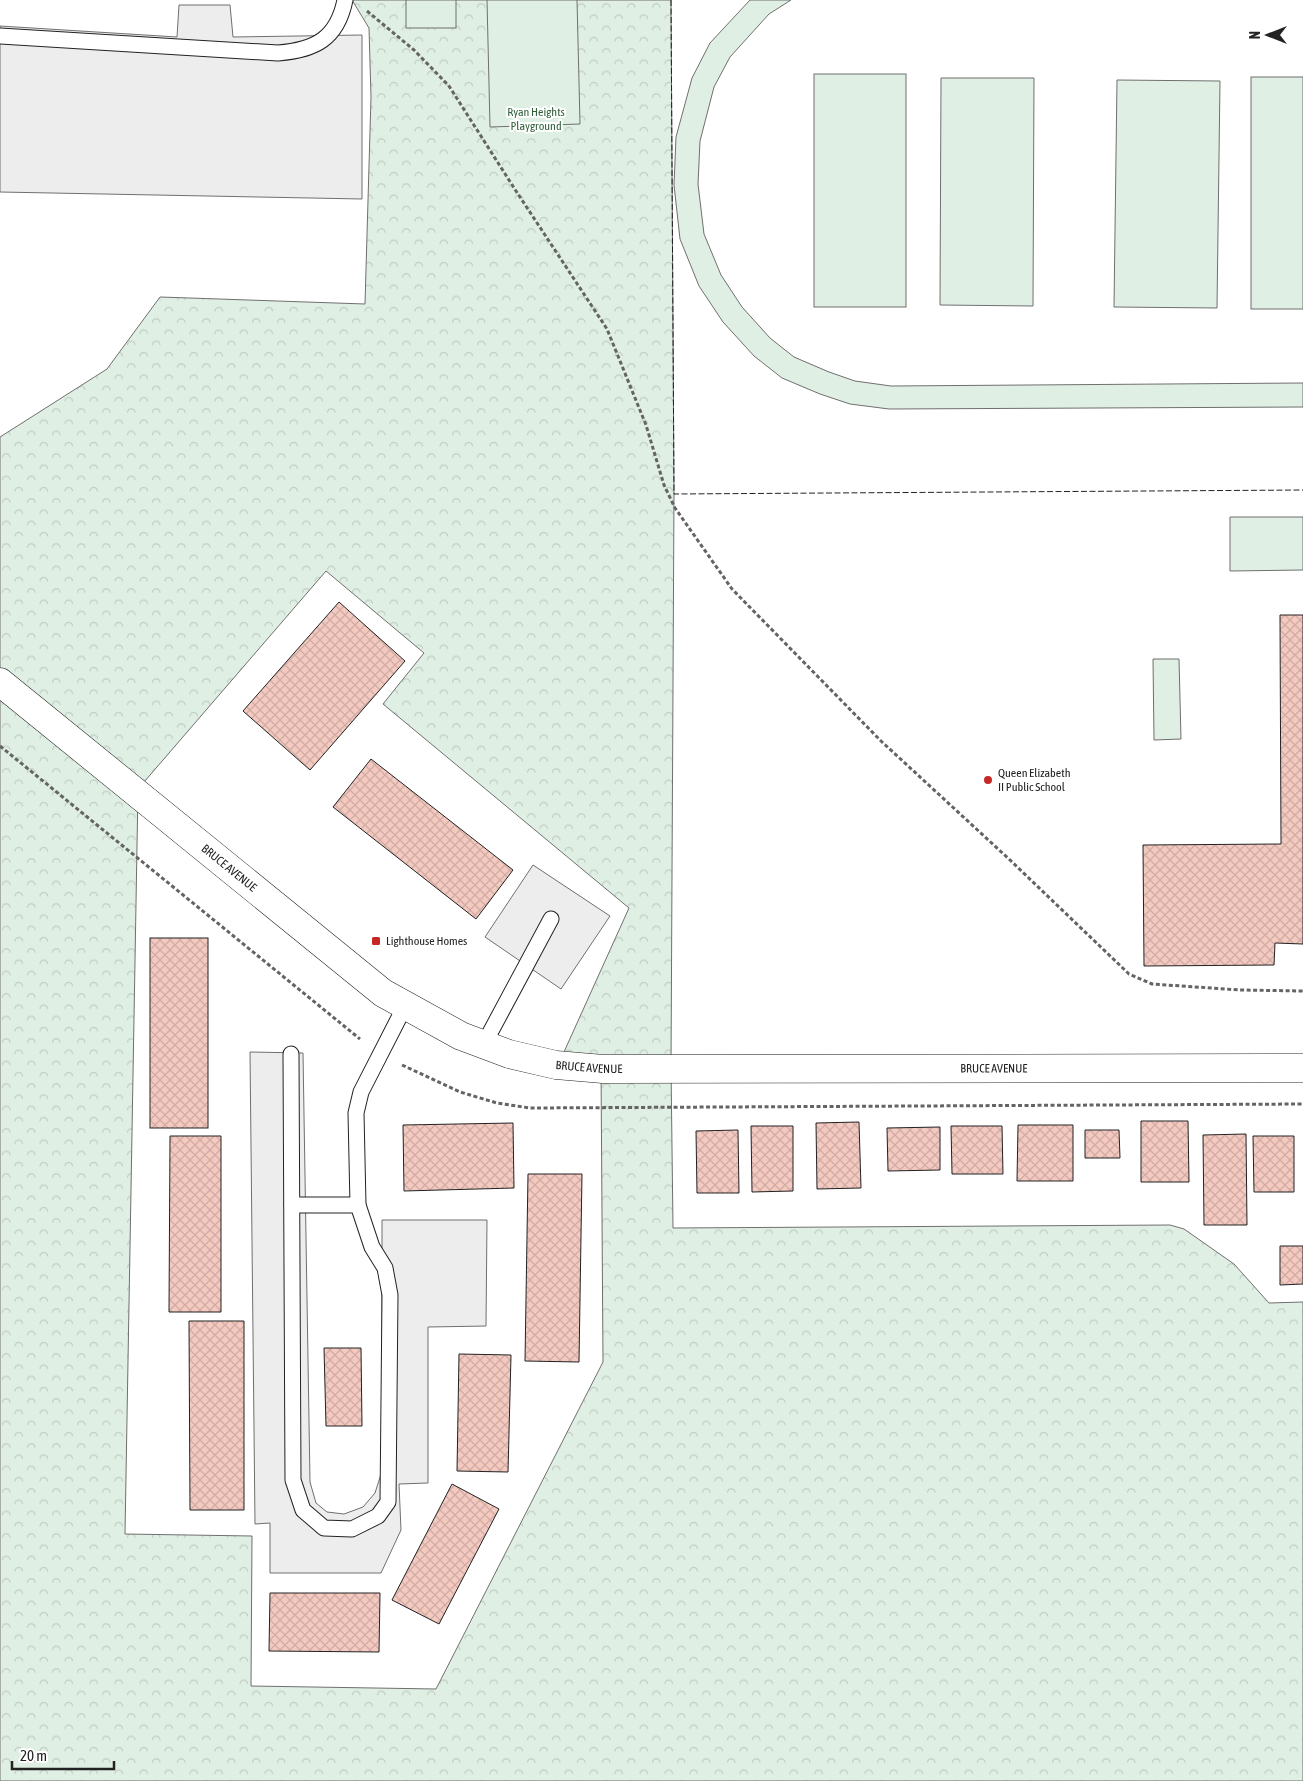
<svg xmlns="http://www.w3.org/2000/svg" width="1303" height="1781" font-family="'Asap Condensed',sans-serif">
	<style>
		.forest { fill: url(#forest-crowns); stroke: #6f6f6f; fill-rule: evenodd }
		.pitch { fill: #e0efe3; stroke: #6f6f6f }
		.parking { fill: #ededed; stroke: #6f6f6f }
		.building { fill: url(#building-cross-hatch); stroke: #222 }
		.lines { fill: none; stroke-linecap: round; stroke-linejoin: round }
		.lane-casing { stroke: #222; stroke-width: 17 }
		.street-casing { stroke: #222; stroke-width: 29 }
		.path { stroke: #646464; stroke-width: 3; stroke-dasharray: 4 2.5; stroke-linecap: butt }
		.lane { stroke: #fff; stroke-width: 15 }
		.street { stroke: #fff; stroke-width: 28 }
		.fence { stroke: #222; stroke-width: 1; stroke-dasharray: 6 2.5; stroke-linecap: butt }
		.poi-dot { fill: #c62828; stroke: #fff; stroke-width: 2 }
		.labels { text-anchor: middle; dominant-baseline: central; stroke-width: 4; stroke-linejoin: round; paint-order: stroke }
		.park-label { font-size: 12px; fill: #2f5e38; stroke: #fff }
		.poi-label { font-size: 12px; fill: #222; stroke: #fff; text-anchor: start }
		.street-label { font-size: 12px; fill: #222; stroke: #fff }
	</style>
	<defs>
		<pattern id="forest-crowns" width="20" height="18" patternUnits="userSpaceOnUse" patternTransform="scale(1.25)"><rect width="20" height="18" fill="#e0efe3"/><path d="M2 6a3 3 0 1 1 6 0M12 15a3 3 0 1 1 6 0" fill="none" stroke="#c0cdc2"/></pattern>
		<pattern id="building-cross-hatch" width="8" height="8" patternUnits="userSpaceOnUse" patternTransform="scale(1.25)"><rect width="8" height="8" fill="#f3c9c0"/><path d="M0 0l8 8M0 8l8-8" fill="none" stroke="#d0aca5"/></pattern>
	</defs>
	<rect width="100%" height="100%" fill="#fff"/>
	<path class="forest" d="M 352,0 L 671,0 L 674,494 L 671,1067 L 673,1228 L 1170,1225 L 1184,1229 L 1234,1264 L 1269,1303 L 1303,1302 L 1303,1781 L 0,1781 L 0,437 L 107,369 L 160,297 L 365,304 L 371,97 L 369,28 ZM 326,571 L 424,653 L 383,704 L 629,908 L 559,1063 L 601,1067 L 603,1362 L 436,1689 L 251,1686 L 252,1536 L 125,1534 L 138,789 Z"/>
	<g class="pitch">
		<rect x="406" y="0" width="50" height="28"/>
		<path d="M 487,0 L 577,0 L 580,124 L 490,127 Z"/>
		<path d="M 750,0 L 791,0 L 769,14 L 730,57 L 714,87 L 700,141 L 698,184 L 704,234 L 721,275 L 742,307 L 770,338 L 794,357 L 829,372 L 855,381 L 891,386 L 1303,383 L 1303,407 L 889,409 L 850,404 L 820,394 L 782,378 L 754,356 L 723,322 L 699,286 L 680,239 L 674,185 L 676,137 L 692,78 L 710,43 Z"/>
		<rect x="814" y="74" width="92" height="233"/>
		<rect x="1251" y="77" width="52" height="232"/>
		<path d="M 941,78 L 1034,78 L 1033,306 L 940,305 Z"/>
		<path d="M 1117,80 L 1220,81 L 1217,308 L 1114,307 Z"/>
		<path d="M 1230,517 L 1303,517 L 1303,570 L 1230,571 Z"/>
		<path d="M 1153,659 L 1179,659 L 1181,739 L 1154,740 Z"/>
	</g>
	<g class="parking">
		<path d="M 179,5 L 230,5 L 233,37 L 362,35 L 362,199 L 0,192 L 0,26 L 177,37 Z"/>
		<path d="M 533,865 L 610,916 L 561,989 L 485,937 Z"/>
		<path d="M 250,1052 L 303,1053 L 310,1482 L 316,1503 L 327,1512 L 344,1514 L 363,1507 L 375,1493 L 382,1471 L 382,1220 L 487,1220 L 486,1326 L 428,1327 L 428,1483 L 399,1484 L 401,1530 L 381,1573 L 270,1573 L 270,1523 L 255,1524 Z"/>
	</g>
	<g class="building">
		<path d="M 339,602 L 405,661 L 310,770 L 243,711 Z"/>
		<path d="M 1280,615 L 1303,615 L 1303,944 L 1275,943 L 1274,965 L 1144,966 L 1143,845 L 1281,844 Z"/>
		<path d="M 371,759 L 513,870 L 476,919 L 333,807 Z"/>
		<rect x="150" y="938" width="58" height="190"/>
		<path d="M 1141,1121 L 1188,1121 L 1189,1182 L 1141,1182 Z"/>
		<path d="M 859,1122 L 861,1188 L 817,1189 L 816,1123 Z"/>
		<path d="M 513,1123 L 514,1188 L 404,1191 L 403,1125 Z"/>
		<path d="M 1018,1125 L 1073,1125 L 1073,1181 L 1017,1181 Z"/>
		<path d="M 751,1126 L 793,1126 L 793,1191 L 752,1192 Z"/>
		<path d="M 951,1126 L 1002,1126 L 1003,1174 L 952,1174 Z"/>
		<path d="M 940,1127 L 940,1170 L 888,1171 L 887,1128 Z"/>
		<path d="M 738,1130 L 739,1193 L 697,1193 L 696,1131 Z"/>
		<path d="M 1085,1130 L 1119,1130 L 1120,1158 L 1085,1158 Z"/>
		<path d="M 1246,1134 L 1247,1225 L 1204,1225 L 1203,1135 Z"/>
		<path d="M 170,1136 L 221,1136 L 221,1312 L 169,1312 Z"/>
		<path d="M 1253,1136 L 1294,1136 L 1294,1192 L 1254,1192 Z"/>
		<path d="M 528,1174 L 582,1174 L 579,1362 L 525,1361 Z"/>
		<path d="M 1280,1246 L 1303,1246 L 1303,1284 L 1280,1285 Z"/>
		<path d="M 189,1321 L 244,1321 L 244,1510 L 190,1510 Z"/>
		<path d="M 324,1348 L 361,1348 L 362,1426 L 326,1426 Z"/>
		<path d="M 459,1354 L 511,1355 L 508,1472 L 457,1471 Z"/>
		<path d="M 452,1484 L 499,1509 L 439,1624 L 392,1600 Z"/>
		<path d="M 270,1593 L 380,1593 L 379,1652 L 269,1651 Z"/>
	</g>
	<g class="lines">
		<defs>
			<g id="lane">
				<path d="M 0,36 L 278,53 C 315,50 337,39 345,0"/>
				<path d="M 484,1044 L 551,919"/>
				<path d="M 291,1054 L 293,1480 L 303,1510 L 324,1528 L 352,1529 L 378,1516 L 388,1502 L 390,1295 L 385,1268 L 372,1247 L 358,1205 L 356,1113 L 361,1092 L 405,1006"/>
				<path d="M 292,1205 L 358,1205"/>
			</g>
			<g id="street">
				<path id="s1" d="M 0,682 L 383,993 L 461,1036 L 509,1054 L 556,1065 L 603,1069 L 1303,1068"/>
			</g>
		</defs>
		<use href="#lane" class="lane-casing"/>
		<use href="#street" class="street-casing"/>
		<g class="path">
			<path d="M 367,11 L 414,50 L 449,86 L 516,191 L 607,329 L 646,425 L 664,485 L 675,508 L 732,589 L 881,741 L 1010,860 L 1129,974 L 1152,984 L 1240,990 L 1303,991"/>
			<path d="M 0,746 L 360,1039"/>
			<path d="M 402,1065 L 460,1092 L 497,1103 L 530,1108 L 1303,1104"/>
		</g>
		<use href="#lane" class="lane"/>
		<use href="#street" class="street"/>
		<path class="fence" d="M 671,0 L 674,494 L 1303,490"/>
	</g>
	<g class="poi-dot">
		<circle cx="988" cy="780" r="5"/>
		<rect x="371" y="936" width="10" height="10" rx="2.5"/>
	</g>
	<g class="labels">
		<g class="park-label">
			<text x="536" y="112">Ryan Heights<tspan x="536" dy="14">Playground</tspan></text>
		</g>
		<g class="poi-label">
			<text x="998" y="773">Queen Elizabeth<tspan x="998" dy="14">II Public School</tspan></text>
			<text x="386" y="941">Lighthouse Homes</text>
		</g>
		<g class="street-label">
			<text stroke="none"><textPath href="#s1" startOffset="295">BRUCE AVENUE</textPath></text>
			<text stroke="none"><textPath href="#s1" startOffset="715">BRUCE AVENUE</textPath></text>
			<text stroke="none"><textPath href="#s1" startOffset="1120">BRUCE AVENUE</textPath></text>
		</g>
	</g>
	<g transform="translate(1268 35) rotate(270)" stroke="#ffffff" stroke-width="4" paint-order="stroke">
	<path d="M0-4L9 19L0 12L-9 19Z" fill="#222222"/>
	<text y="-8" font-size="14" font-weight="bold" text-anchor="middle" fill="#222222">N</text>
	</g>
	<path d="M12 1761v8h102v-8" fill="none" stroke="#222222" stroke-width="2.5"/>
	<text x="20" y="1761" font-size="15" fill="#222222" stroke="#ffffff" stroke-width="4" paint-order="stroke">20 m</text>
</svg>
